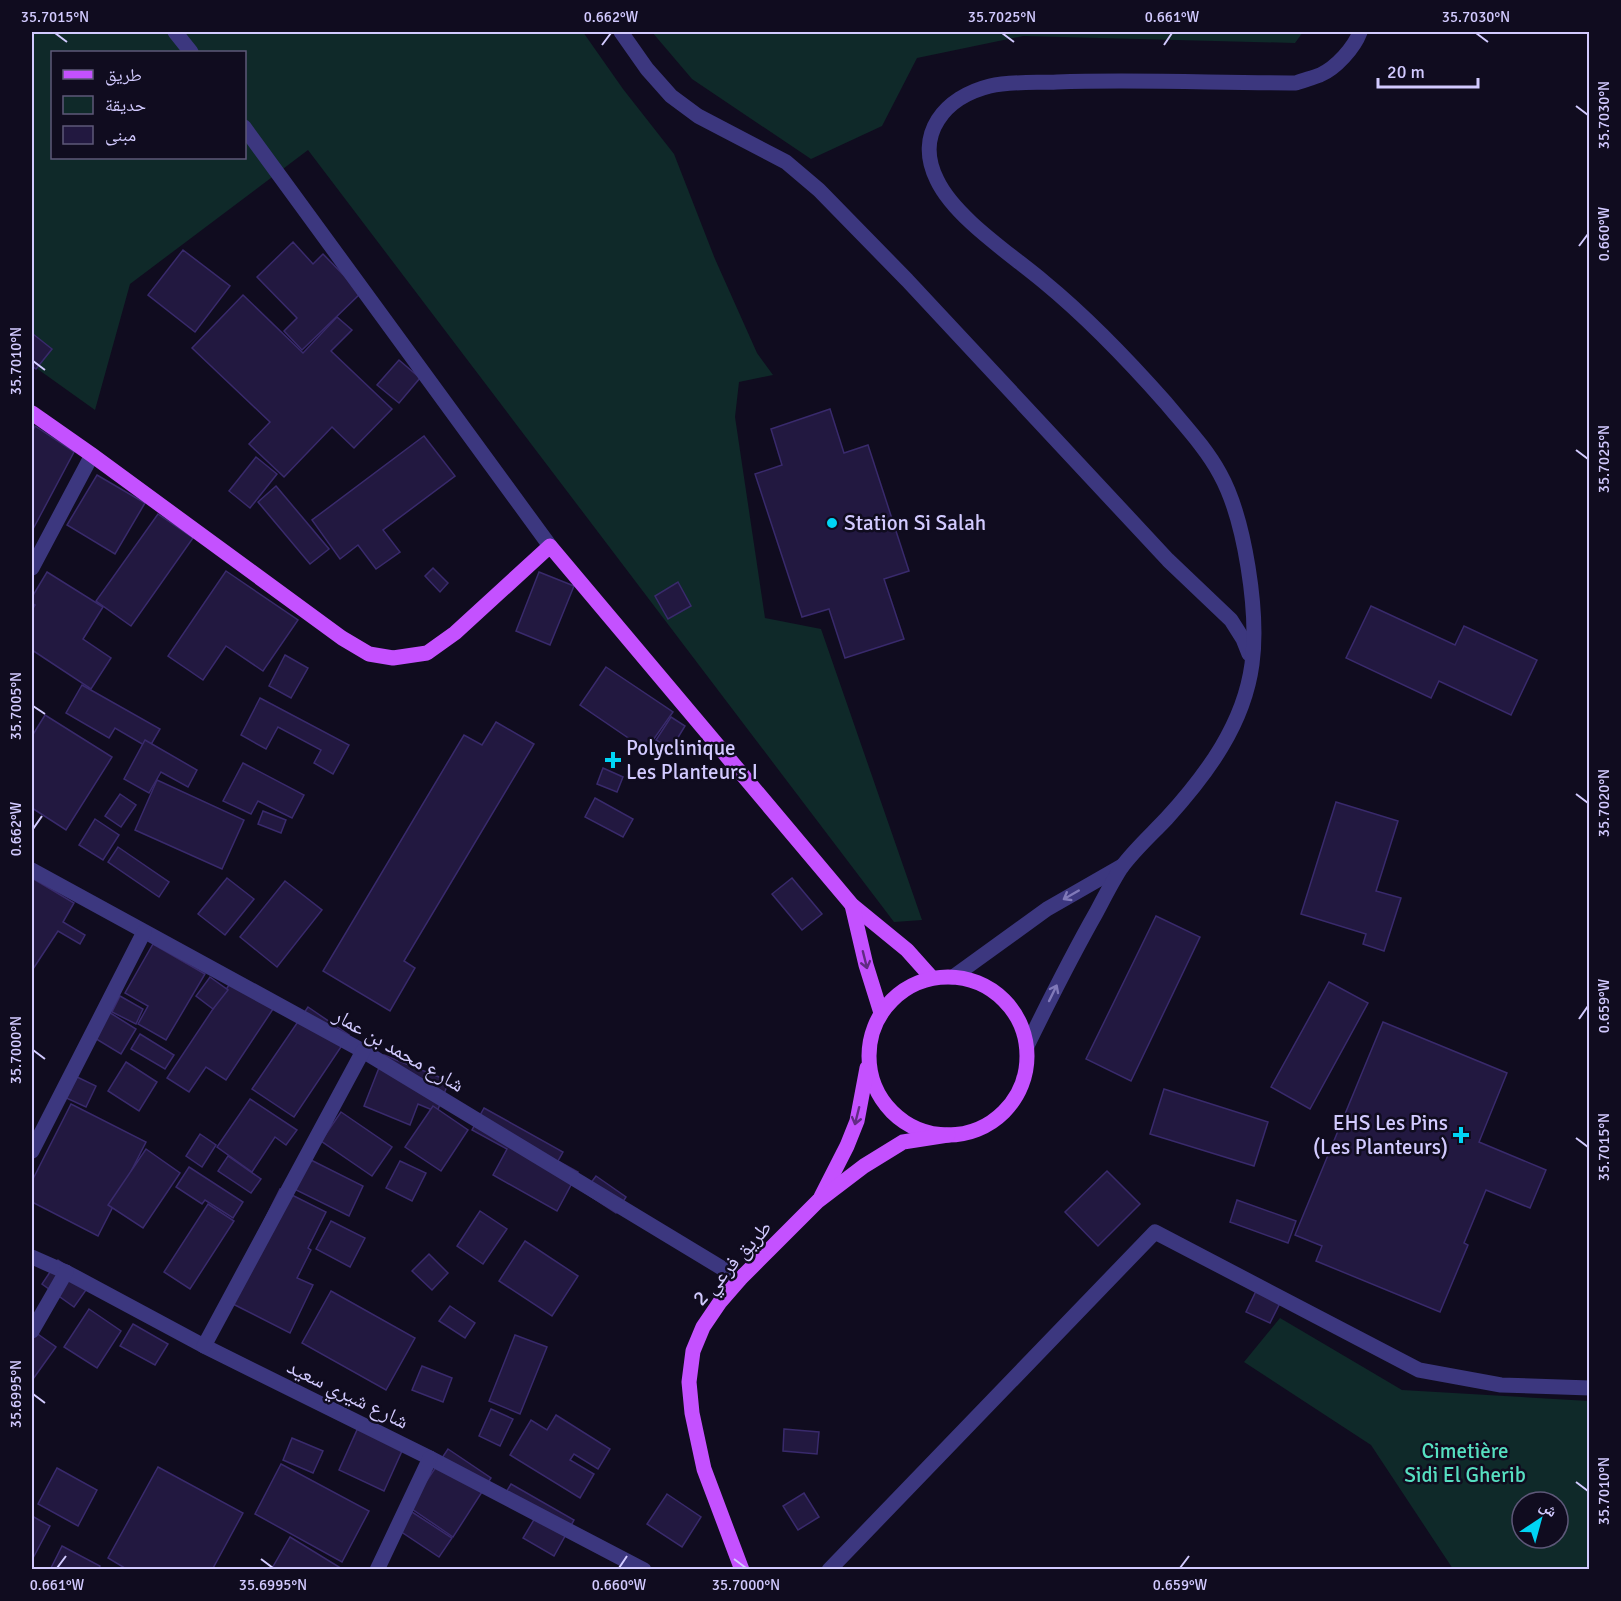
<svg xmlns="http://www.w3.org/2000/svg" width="1621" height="1601" font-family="Signika,'Noto Naskh Arabic',sans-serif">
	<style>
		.green { fill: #0f2929; fill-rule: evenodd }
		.building { fill: #221840; stroke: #392a6c; stroke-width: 1.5 }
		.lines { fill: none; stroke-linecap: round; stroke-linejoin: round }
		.minor { stroke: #3c377f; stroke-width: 15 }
		.major { stroke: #c451ff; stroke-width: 15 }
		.oneway { stroke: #8079b9 }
		.oneway2 { stroke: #612b84 }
		.ticks { fill: none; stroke: #d2caff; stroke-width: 2 }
		.poi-dot { fill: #00d5f5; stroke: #100c1f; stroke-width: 2 }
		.labels { text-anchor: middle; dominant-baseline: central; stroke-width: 5; stroke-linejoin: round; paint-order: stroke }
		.poi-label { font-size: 21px; fill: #d2caff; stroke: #100c1f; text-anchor: start }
		.street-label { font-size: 21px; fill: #d2caff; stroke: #100c1f }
		.park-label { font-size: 21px; fill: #56dfc1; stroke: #100c1f }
		.neatline { fill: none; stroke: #d2caff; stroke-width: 2 }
		.ticks-label { font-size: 15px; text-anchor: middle; fill: #d2caff }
	</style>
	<rect width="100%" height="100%" fill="#100c1f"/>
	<g class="green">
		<path d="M 32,32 L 583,32 L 623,89 L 674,154 L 715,259 L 757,353 L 773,375 L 739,382 L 735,417 L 765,618 L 821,629 L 922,920 L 894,922 L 308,150 L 130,284 L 95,410 L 32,365 ZM 52,52 L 244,52 L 244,158 L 52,158 Z"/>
		<path d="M 652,32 L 1303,32 L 1295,43 L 1023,36 L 917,58 L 882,126 L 811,159 L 692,79 Z"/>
		<path d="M 1280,1318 L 1402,1390 L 1589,1401 L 1589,1569 L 1453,1569 L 1371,1445 L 1244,1362 ZM 1522,1502 L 1558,1502 L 1558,1538 L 1522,1538 Z"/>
	</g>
	<g class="building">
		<path d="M 293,242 L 313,264 L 323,254 L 361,293 L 302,350 L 284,331 L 297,318 L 257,277 Z"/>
		<path d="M 183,250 L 230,286 L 195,332 L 148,295 Z"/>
		<path d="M 243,295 L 303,353 L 337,317 L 352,330 L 331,351 L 392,409 L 354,448 L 332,427 L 284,477 L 249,444 L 270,422 L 192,348 Z"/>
		<path d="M 33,334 L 52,349 L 36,369 L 32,366 L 32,337 Z"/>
		<path d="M 399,360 L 420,378 L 399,403 L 377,385 Z"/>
		<path d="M 830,409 L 844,453 L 868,445 L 909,571 L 884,579 L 904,639 L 845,658 L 829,609 L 802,617 L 755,474 L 782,465 L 771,429 Z"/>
		<path d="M 35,426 L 74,452 L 32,531 L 32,433 Z"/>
		<path d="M 424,436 L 455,476 L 383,530 L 400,552 L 376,569 L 358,545 L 340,559 L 312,520 Z"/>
		<path d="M 256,457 L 277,474 L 250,508 L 229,491 Z"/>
		<path d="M 97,475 L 145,503 L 115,554 L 67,525 Z"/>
		<path d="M 276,486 L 329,549 L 310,564 L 258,502 Z"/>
		<path d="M 158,514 L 193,538 L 131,626 L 96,601 Z"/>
		<path d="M 433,568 L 448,583 L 440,592 L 425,576 Z"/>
		<path d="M 226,571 L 298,620 L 263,671 L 226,646 L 203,680 L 168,656 Z"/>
		<path d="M 47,572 L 103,607 L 83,639 L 111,658 L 91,689 L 32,650 L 32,610 L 35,605 L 32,603 L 32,597 Z"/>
		<path d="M 539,572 L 574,586 L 550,645 L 516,631 Z"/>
		<path d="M 678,582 L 691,606 L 668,619 L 655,596 Z"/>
		<path d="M 1371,606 L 1455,645 L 1464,626 L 1537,660 L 1511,715 L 1439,681 L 1431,698 L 1346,658 Z"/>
		<path d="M 285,655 L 308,668 L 291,698 L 269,686 Z"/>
		<path d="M 606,667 L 673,712 L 646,750 L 580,705 Z"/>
		<path d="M 82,685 L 160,729 L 149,748 L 115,728 L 109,738 L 66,713 Z"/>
		<path d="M 260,698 L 349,745 L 333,774 L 314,763 L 321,750 L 278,727 L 266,749 L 241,735 Z"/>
		<path d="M 45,715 L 112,757 L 66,830 L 32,808 L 32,736 Z"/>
		<path d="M 671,717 L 685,726 L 671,749 L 656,740 Z"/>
		<path d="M 496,722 L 534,744 L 404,961 L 415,968 L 390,1011 L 323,971 L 464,735 L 482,745 Z"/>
		<path d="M 145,740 L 197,770 L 188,787 L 161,772 L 149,793 L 124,779 Z"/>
		<path d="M 243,763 L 304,795 L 292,818 L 258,801 L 251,814 L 223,801 Z"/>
		<path d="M 603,768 L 623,777 L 617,792 L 597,784 Z"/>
		<path d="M 157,780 L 244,820 L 222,869 L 135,830 Z"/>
		<path d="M 120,794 L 136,805 L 121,827 L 105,816 Z"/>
		<path d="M 595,798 L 633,819 L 623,837 L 585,817 Z"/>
		<path d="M 1336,802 L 1398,821 L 1376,891 L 1401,898 L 1384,951 L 1363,944 L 1366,934 L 1301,914 Z"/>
		<path d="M 263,811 L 286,820 L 281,833 L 258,824 Z"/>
		<path d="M 95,819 L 119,835 L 103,860 L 79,845 Z"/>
		<path d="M 118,847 L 169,882 L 159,897 L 108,862 Z"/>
		<path d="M 32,878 L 74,903 L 63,922 L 85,935 L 80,944 L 58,931 L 33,969 L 32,968 Z"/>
		<path d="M 227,878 L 254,899 L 225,935 L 198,914 Z"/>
		<path d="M 792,878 L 822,914 L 802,930 L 772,894 Z"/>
		<path d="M 285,881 L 322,910 L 277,967 L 240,937 Z"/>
		<path d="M 1156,916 L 1200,937 L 1131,1081 L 1086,1059 Z"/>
		<path d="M 153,944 L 205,974 L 166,1040 L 138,1024 L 148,1006 L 125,993 Z"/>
		<path d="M 235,976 L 277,1003 L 226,1080 L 206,1067 L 189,1092 L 167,1078 Z"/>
		<path d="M 210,977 L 228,990 L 213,1009 L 196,996 Z"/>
		<path d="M 1329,982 L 1368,1003 L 1310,1109 L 1271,1087 Z"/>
		<path d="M 120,996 L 143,1009 L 136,1024 L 112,1012 Z"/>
		<path d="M 308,1007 L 349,1035 L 294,1117 L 252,1089 Z"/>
		<path d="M 104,1009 L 136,1029 L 121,1054 L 88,1034 Z"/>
		<path d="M 1383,1022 L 1507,1073 L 1479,1142 L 1546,1170 L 1530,1208 L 1486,1190 L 1464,1243 L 1468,1245 L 1440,1312 L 1316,1261 L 1322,1246 L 1295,1235 Z"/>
		<path d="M 140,1034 L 174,1055 L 165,1069 L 131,1049 Z"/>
		<path d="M 384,1055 L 449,1081 L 437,1112 L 418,1104 L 410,1125 L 364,1106 Z"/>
		<path d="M 126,1062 L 157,1082 L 139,1111 L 108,1091 Z"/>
		<path d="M 75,1076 L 96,1086 L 86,1107 L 64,1097 Z"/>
		<path d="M 1164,1089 L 1268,1122 L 1254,1166 L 1150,1134 Z"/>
		<path d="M 250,1099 L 297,1130 L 286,1145 L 275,1137 L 252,1172 L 217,1147 Z"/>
		<path d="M 71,1104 L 146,1142 L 98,1236 L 32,1202 L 32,1181 Z"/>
		<path d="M 433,1106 L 468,1130 L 441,1171 L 405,1147 Z"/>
		<path d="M 484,1108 L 563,1152 L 558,1161 L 578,1172 L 557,1211 L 493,1175 L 507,1149 L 472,1130 Z"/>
		<path d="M 341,1112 L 392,1147 L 372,1176 L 321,1141 Z"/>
		<path d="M 200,1134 L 216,1145 L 202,1167 L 186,1156 Z"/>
		<path d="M 146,1149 L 180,1173 L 143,1228 L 108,1205 Z"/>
		<path d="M 228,1156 L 261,1179 L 251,1193 L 218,1171 Z"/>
		<path d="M 303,1156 L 363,1186 L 349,1216 L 288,1186 Z"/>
		<path d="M 400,1161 L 426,1173 L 412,1201 L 386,1188 Z"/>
		<path d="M 189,1167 L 243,1202 L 233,1218 L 205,1200 L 202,1204 L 176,1187 Z"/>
		<path d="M 1107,1171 L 1140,1204 L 1098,1246 L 1065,1212 Z"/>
		<path d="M 596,1176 L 626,1197 L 616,1213 L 584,1192 Z"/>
		<path d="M 280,1189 L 326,1212 L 308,1248 L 311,1250 L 297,1278 L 313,1285 L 290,1333 L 233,1304 L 252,1245 Z"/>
		<path d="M 1237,1200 L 1296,1221 L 1288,1243 L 1230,1222 Z"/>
		<path d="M 208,1204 L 234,1221 L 190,1289 L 164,1272 Z"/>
		<path d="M 480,1211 L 507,1229 L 483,1264 L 457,1246 Z"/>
		<path d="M 331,1221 L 365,1238 L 350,1267 L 316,1249 Z"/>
		<path d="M 525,1241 L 578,1276 L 552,1316 L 499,1281 Z"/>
		<path d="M 429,1254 L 448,1273 L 432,1290 L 412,1271 Z"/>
		<path d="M 58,1260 L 91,1283 L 74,1307 L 42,1284 Z"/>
		<path d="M 1258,1287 L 1282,1299 L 1270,1323 L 1246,1312 Z"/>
		<path d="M 331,1291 L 415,1338 L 386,1390 L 302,1343 Z"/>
		<path d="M 450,1306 L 475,1323 L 465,1338 L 439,1321 Z"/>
		<path d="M 89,1309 L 121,1331 L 97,1368 L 64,1347 Z"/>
		<path d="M 133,1324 L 168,1344 L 155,1365 L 120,1346 Z"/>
		<path d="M 32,1330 L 56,1347 L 33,1379 L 32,1378 Z"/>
		<path d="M 515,1335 L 547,1347 L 520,1414 L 489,1401 Z"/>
		<path d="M 422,1366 L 452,1378 L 443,1402 L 412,1390 Z"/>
		<path d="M 491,1409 L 513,1419 L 500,1446 L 479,1436 Z"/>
		<path d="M 556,1415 L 610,1449 L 598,1469 L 574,1454 L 570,1460 L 594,1474 L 580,1498 L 510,1455 L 531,1420 L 547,1430 Z"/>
		<path d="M 361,1421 L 406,1442 L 384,1491 L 339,1470 Z"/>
		<path d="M 784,1429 L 819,1432 L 817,1454 L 783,1451 Z"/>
		<path d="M 292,1438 L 323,1451 L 313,1473 L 283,1460 Z"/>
		<path d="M 448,1449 L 491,1478 L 453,1537 L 409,1507 Z"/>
		<path d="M 281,1464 L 369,1511 L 342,1562 L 255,1514 Z"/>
		<path d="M 158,1467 L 243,1513 L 212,1570 L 128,1570 L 108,1558 Z"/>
		<path d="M 57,1468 L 97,1490 L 78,1526 L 38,1504 Z"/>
		<path d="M 511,1484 L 574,1520 L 554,1556 L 523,1538 L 535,1518 L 502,1499 Z"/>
		<path d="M 804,1493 L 819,1517 L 798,1530 L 783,1506 Z"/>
		<path d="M 667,1494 L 701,1517 L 682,1547 L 647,1524 Z"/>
		<path d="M 412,1512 L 452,1538 L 439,1557 L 400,1531 Z"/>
		<path d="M 32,1516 L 50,1526 L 32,1560 Z"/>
		<path d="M 290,1537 L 344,1570 L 271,1570 Z"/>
		<path d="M 62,1546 L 100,1566 L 98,1570 L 50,1570 Z"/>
	</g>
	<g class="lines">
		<g class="minor">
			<path d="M 175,32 L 191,52"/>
			<path d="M 621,32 L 647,69 L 671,96 L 698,116 L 786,162 L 819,190 L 907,280 L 1168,560 L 1231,620 L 1243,639 L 1249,654"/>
			<path d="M 244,127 L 550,546"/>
			<path d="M 32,568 L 92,455"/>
			<path d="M 32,870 L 363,1051 L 740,1279"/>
			<path d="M 953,977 L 1047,909 L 1122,866"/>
			<path d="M 1027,1046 C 1049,1001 1071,957 1096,913 C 1104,898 1112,882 1121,868 C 1134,850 1152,834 1167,818 C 1207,774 1244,724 1252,664 C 1259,613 1245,519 1220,474 C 1206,448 1185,426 1166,403 C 1128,360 1089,319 1044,282 C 1012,255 955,218 937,180 C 914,134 945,97 990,86 C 1010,81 1036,83 1057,82 C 1136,79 1216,83 1296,83 C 1304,80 1312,78 1320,75 C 1336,68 1354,48 1360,32"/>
			<path d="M 32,1151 L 144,932"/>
			<path d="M 32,1257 L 66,1272 L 204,1346 L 430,1458 L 644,1570"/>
			<path d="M 32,1331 L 66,1272"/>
			<path d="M 204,1346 L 363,1051"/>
			<path d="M 377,1570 L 430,1458"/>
			<path d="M 829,1570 L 1155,1232 L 1419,1370 L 1501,1385 L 1590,1388"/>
		</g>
		<g class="major">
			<path d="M 32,413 L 92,455 L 342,638 L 369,654 L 393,658 L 427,653 L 455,633 L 550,546 L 852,905 L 907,950 L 932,978"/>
			<path d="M 852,905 L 866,965 L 881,1013"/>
			<circle cx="948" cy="1056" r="79"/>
			<path d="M 821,1197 L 847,1146 L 857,1121 L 867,1068"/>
			<path d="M 742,1570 L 704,1469 L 692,1413 L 689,1382 L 693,1351 L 703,1327 L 720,1302 L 740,1279 L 818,1201 L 864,1166 L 903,1142 L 948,1135"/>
		</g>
	</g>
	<defs><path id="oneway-shaft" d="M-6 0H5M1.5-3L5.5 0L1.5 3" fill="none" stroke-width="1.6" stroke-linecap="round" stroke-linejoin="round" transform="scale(1.5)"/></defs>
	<g class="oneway">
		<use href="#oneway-shaft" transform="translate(1071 895) rotate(150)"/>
		<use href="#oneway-shaft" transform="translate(1053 993) rotate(-64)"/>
	</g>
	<g class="oneway2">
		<use href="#oneway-shaft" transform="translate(865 960) rotate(76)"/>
		<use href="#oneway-shaft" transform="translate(857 1116) rotate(104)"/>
	</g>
	<path class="ticks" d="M 55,33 L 67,42M 1002,33 L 1014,42M 1476,33 L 1488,42M 602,45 L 611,33M 1164,45 L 1172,33M 1576,106 L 1588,115M 1579,246 L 1588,234M 33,361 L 45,370M 1576,450 L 1588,459M 33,706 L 45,714M 1576,794 L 1588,803M 33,829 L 42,816M 1579,1019 L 1588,1006M 33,1050 L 45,1059M 1576,1138 L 1588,1147M 33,1394 L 45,1403M 1576,1482 L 1588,1491M 261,1559 L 273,1568M 734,1559 L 746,1568M 57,1568 L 66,1556M 619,1568 L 627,1556M 1180,1568 L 1189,1556"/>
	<g class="poi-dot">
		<circle cx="832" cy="523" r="6"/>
		<path d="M610 751h6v6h6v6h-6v6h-6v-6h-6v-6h6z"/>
		<path d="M1458 1126h6v6h6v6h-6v6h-6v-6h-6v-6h6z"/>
	</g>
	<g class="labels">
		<g class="poi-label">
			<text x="844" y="523">Station Si Salah</text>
			<text x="626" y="748">Polyclinique<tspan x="626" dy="24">Les Planteurs I</tspan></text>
			<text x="1448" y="1123" text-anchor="end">EHS Les Pins<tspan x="1448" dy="24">(Les Planteurs)</tspan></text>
		</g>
		<g class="street-label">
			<text transform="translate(399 1050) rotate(30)">شارع محمد بن عمار</text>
			<text transform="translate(732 1263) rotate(-48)">طريق فرعي 2</text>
			<text transform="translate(348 1394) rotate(26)">شارع شيري سعيد</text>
		</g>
		<g class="park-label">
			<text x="1465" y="1451">Cimetière<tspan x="1465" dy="24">Sidi El Gherib</tspan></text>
		</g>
	</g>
	<rect width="1621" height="1601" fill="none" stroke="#100c1f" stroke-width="66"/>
	<rect x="51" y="51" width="195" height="108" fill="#100c1f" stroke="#5e5879" stroke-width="1.5"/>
	<rect x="63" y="70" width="30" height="9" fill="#c451ff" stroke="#5e5879" stroke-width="1.5"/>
	<text x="105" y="81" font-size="18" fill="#d2caff">طريق</text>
	<rect x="63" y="96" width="30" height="18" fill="#0f2929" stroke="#5e5879" stroke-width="1.5"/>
	<text x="105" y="111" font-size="18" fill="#d2caff">حديقة</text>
	<rect x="63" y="126" width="30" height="18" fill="#221840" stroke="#5e5879" stroke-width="1.5"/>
	<text x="105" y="141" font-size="18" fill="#d2caff">مبنى</text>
	<g transform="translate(1540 1520) rotate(36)"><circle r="28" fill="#100c1f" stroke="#5e5879" stroke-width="1.5"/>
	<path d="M0-4.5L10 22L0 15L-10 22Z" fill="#00d5f5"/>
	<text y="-9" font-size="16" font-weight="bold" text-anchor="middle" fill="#d2caff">ش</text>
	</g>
	<path d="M1378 78v9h100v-9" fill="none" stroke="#d2caff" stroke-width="3"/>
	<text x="1387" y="78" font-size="18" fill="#d2caff" stroke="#100c1f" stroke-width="4.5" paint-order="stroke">20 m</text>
	<rect x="33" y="33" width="1555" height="1535" class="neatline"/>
	<g class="ticks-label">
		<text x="55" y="22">35.7015°N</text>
		<text x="611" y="22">0.662°W</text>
		<text x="1002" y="22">35.7025°N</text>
		<text x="1172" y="22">0.661°W</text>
		<text x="1476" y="22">35.7030°N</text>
		<text transform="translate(1604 115) rotate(-90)" y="5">35.7030°N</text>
		<text transform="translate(1604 234) rotate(-90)" y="5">0.660°W</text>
		<text transform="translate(16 361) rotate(-90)" y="5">35.7010°N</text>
		<text transform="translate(1604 459) rotate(-90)" y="5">35.7025°N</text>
		<text transform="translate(16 706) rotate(-90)" y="5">35.7005°N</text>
		<text transform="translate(1604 803) rotate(-90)" y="5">35.7020°N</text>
		<text transform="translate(16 829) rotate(-90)" y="5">0.662°W</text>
		<text transform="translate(1604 1006) rotate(-90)" y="5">0.659°W</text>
		<text transform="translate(16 1050) rotate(-90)" y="5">35.7000°N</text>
		<text transform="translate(1604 1147) rotate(-90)" y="5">35.7015°N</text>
		<text transform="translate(16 1394) rotate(-90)" y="5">35.6995°N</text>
		<text transform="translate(1604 1491) rotate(-90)" y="5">35.7010°N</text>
		<text x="57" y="1590">0.661°W</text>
		<text x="273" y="1590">35.6995°N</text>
		<text x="619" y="1590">0.660°W</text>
		<text x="746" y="1590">35.7000°N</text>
		<text x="1180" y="1590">0.659°W</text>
	</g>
</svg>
